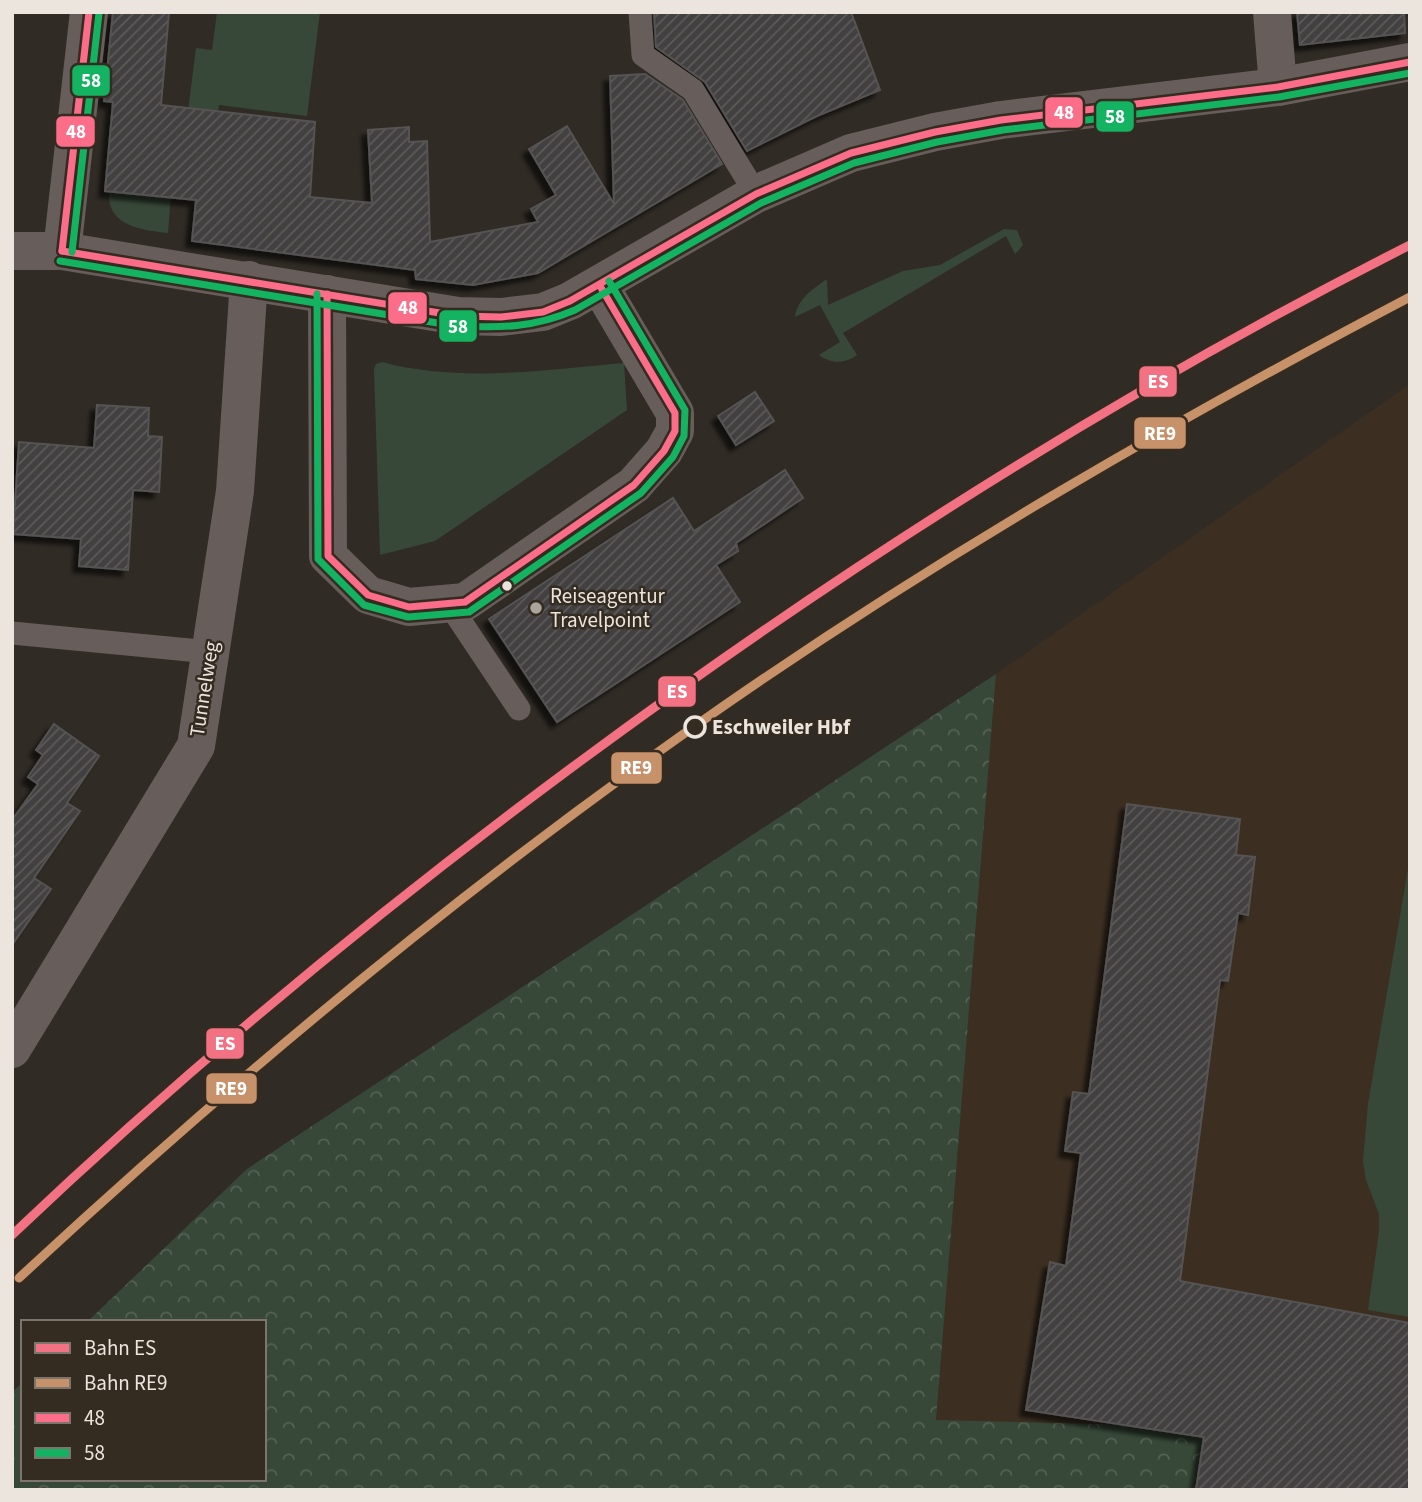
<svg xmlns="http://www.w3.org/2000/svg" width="1422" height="1502" font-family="'Source Sans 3',sans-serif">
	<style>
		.built { fill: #3c2f22 }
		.green { fill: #374838 }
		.forest { fill: url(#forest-crowns) }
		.building { fill: url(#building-hatch); stroke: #555352; stroke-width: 2; filter: url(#shadow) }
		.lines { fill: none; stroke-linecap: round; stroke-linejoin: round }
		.service { stroke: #675d5a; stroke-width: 23 }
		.minor { stroke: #675d5a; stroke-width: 38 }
		.bus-1-casing { stroke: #342b21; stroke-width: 12 }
		.bus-2-casing { stroke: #342b21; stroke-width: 12 }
		.bus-1 { stroke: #fb6d88; stroke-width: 7 }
		.bus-2 { stroke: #13b361; stroke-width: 7 }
		.rail-1-casing { stroke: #342b21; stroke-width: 14 }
		.rail-2-casing { stroke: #342b21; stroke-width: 14 }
		.rail-1 { stroke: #f27284; stroke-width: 9 }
		.rail-2 { stroke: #c7916a; stroke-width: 9 }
		.bus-dot { fill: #ebe5de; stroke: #342b21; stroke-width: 2.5 }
		.poi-dot { fill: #aaa49d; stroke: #342b21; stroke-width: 2.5 }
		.stop-dot { fill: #342b21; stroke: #ebe5de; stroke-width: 3.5 }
		.labels { text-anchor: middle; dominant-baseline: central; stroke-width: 5; stroke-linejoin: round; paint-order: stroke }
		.poi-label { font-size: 21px; fill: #ebe5de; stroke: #342b21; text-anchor: start }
		.street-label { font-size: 21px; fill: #ebe5de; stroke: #342b21 }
		.stop-label { font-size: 21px; font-weight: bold; fill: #ebe5de; stroke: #342b21; text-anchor: start }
		.line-badge { stroke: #342b21; stroke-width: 2.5 }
		.badge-label { font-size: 19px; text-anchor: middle; font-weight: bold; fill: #fff }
	</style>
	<defs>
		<pattern id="forest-crowns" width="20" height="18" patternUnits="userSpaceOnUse" patternTransform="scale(1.75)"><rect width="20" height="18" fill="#374838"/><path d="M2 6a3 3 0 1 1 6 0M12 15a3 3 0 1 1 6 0" fill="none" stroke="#546254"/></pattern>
		<pattern id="building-hatch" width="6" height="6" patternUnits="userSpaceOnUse" patternTransform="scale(1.75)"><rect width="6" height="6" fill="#42403f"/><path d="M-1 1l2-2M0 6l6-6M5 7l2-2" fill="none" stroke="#5d5b5a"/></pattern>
		<filter id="shadow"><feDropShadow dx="-6" dy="6" stdDeviation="2" flood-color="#0009"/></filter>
	</defs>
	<rect width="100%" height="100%" fill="#302b25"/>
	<path class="built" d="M 1410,384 L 1410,1490 L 936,1420 L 996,674 Z"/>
	<g class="green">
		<path d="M 217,12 L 320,12 L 307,116 L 219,105 L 213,145 L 184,142 L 196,48 L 212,50 Z"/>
		<path d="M 109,193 L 165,198 L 165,193 L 171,194 L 168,233 C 142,230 107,226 109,193 Z"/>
		<path d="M 1004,229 L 1017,230 L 1023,245 L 1015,254 L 1006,236 L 843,333 L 857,355 C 846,364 830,364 819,355 L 840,342 L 820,305 L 795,317 C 798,298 812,290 827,279 L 828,305 L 903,271 L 940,265 Z"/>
		<path d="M 382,362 C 461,383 544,370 624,363 L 627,410 L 435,541 L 380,555 L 374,369 L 376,364 Z"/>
		<path d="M 1410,857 L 1410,1317 L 1368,1310 L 1379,1231 L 1379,1214 L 1366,1180 L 1363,1161 L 1368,1104 Z"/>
	</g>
	<path class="forest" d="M 996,674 L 936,1420 L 1219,1427 L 1212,1490 L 12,1490 L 12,1392 L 23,1382 L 23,1479 L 264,1479 L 264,1322 L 87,1322 L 247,1169 Z"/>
	<g class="building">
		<path d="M 113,12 L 169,12 L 161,105 L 315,122 L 310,197 L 372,203 L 368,130 L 409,127 L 409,142 L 427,141 L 430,242 L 538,222 L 531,209 L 556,195 L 529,149 L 567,126 L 614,204 L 610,76 L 645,74 L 683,100 L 722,164 L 538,273 L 473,285 L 416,279 L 415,270 L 192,241 L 196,200 L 105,191 L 113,102 L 104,101 Z"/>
		<path d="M 654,12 L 851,12 L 880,90 L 817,116 L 747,151 L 705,82 L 656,47 Z"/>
		<path d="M 1297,12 L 1404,12 L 1405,33 L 1300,45 Z"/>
		<path d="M 755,392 L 774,421 L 736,445 L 718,416 Z"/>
		<path d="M 97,405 L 149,408 L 148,436 L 162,437 L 159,492 L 133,490 L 128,570 L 79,566 L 81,539 L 13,534 L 19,442 L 94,448 Z"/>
		<path d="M 785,470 L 803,498 L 736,543 L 738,551 L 716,565 L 740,602 L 557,722 L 489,619 L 673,498 L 694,531 Z"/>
		<path d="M 54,724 L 99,756 L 67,803 L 80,811 L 34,878 L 51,889 L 12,945 L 12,820 L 38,784 L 28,777 L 43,755 L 36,750 Z"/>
		<path d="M 1127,804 L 1240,819 L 1236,855 L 1255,857 L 1248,915 L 1238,913 L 1228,981 L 1220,980 L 1180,1281 L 1410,1323 L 1410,1490 L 1196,1490 L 1204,1437 L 1026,1410 L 1050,1262 L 1066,1266 L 1081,1153 L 1065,1151 L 1073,1092 L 1089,1094 Z"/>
	</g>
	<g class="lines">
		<g class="service">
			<path d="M 640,12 L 643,55 L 693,90 L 756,194"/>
			<path d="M 449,604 L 519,709"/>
			<path d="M 12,633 L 210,652"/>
		</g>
		<g class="minor">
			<path d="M 1272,12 L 1278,87"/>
			<path d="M 12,251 L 62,251 L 458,316 L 501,317 L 543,312 L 570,301 L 756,194 L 851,153 L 935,132 L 1001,120 L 1278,87 L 1410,62"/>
			<path d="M 62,251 L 89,12"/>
			<path d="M 327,294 L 328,556 L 368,595 L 409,607 L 465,602 L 634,485 L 664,451 L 675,431 L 675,413 L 600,286"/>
			<path d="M 12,1049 L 196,746 L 235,491 L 249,280"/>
		</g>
		<defs>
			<g id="bus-1">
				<path d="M 62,251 L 458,316 L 501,317 L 543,312 L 570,301 L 756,194 L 851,153 L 935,132 L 1001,120 L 1278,87 L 1410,62"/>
				<path d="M 62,251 L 89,12"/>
				<path d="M 327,294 L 328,556 L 368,595 L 409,607 L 465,602 L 634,485 L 664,451 L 675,431 L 675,413 L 600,286"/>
			</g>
			<g id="bus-2">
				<path d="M 72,252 L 99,13"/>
				<path d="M 60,261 L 456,326 C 501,328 533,328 575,310 L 761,203 L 854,163 L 937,142 L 1003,130 L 1279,97 L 1410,73"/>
				<path d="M 317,294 L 318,559 L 364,605 L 408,617 L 469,612 L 641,493 L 673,457 L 684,436 L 685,410 L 609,281"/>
			</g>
		</defs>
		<use href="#bus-1" class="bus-1-casing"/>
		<use href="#bus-2" class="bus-2-casing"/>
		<use href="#bus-1" class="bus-1"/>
		<use href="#bus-2" class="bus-2"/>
		<defs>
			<path id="rail-1" d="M 12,1235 C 192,1064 383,907 582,760 C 846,565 1117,393 1410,245"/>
			<path id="rail-2" d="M 19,1278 C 242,1071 475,878 725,705 C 944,553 1174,421 1410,297"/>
		</defs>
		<use href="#rail-1" class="rail-1-casing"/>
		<use href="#rail-2" class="rail-2-casing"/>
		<use href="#rail-1" class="rail-1"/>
		<use href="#rail-2" class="rail-2"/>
	</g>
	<circle class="bus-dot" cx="507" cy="586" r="6"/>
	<circle class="poi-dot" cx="536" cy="608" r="7"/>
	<circle class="stop-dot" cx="695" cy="727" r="10"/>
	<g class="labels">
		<g class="poi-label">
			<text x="550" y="596">Reiseagentur<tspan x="550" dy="24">Travelpoint</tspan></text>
		</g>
		<g class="street-label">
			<text transform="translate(204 689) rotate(-81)">Tunnelweg</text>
		</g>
		<g class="stop-label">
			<text x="712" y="727">Eschweiler Hbf</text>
		</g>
	</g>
	<g class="line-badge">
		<rect x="71" y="64" width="40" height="33" rx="7" fill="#13b361"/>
		<rect x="1044" y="96" width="40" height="33" rx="7" fill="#fb6d88"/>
		<rect x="1095" y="100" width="40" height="33" rx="7" fill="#13b361"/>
		<rect x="55" y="115" width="41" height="33" rx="7" fill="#fb6d88"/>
		<rect x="387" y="291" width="41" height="34" rx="7" fill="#fb6d88"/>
		<rect x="438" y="309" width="40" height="34" rx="7" fill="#13b361"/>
		<rect x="1138" y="365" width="40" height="33" rx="7" fill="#f27284"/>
		<rect x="1133" y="416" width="54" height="34" rx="7" fill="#c7916a"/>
		<rect x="657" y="675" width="40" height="33" rx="7" fill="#f27284"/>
		<rect x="610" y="751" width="53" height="34" rx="7" fill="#c7916a"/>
		<rect x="205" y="1027" width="40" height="33" rx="7" fill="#f27284"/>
		<rect x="205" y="1072" width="53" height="33" rx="7" fill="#c7916a"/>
	</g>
	<g class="badge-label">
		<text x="91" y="87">58</text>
		<text x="1064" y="119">48</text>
		<text x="1115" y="123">58</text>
		<text x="76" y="138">48</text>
		<text x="408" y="314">48</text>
		<text x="458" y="333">58</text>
		<text x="1158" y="388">ES</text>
		<text x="1160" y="440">RE9</text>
		<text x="677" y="698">ES</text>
		<text x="636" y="774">RE9</text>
		<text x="225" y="1050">ES</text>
		<text x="231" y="1095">RE9</text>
	</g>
	<rect width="1422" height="1502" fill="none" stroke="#ebe5de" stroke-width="28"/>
	<rect x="21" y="1320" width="245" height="161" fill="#342b21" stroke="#7d756d" stroke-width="2"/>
	<rect x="35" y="1343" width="35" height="10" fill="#f27284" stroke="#7d756d" stroke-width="2"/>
	<text x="84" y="1355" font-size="21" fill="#ebe5de">Bahn ES</text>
	<rect x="35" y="1378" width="35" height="10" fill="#c7916a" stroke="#7d756d" stroke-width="2"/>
	<text x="84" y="1390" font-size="21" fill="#ebe5de">Bahn RE9</text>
	<rect x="35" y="1413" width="35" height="10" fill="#fb6d88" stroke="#7d756d" stroke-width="2"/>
	<text x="84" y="1425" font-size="21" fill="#ebe5de">48</text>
	<rect x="35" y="1448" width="35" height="10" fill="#13b361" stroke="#7d756d" stroke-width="2"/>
	<text x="84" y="1460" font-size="21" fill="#ebe5de">58</text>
</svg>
